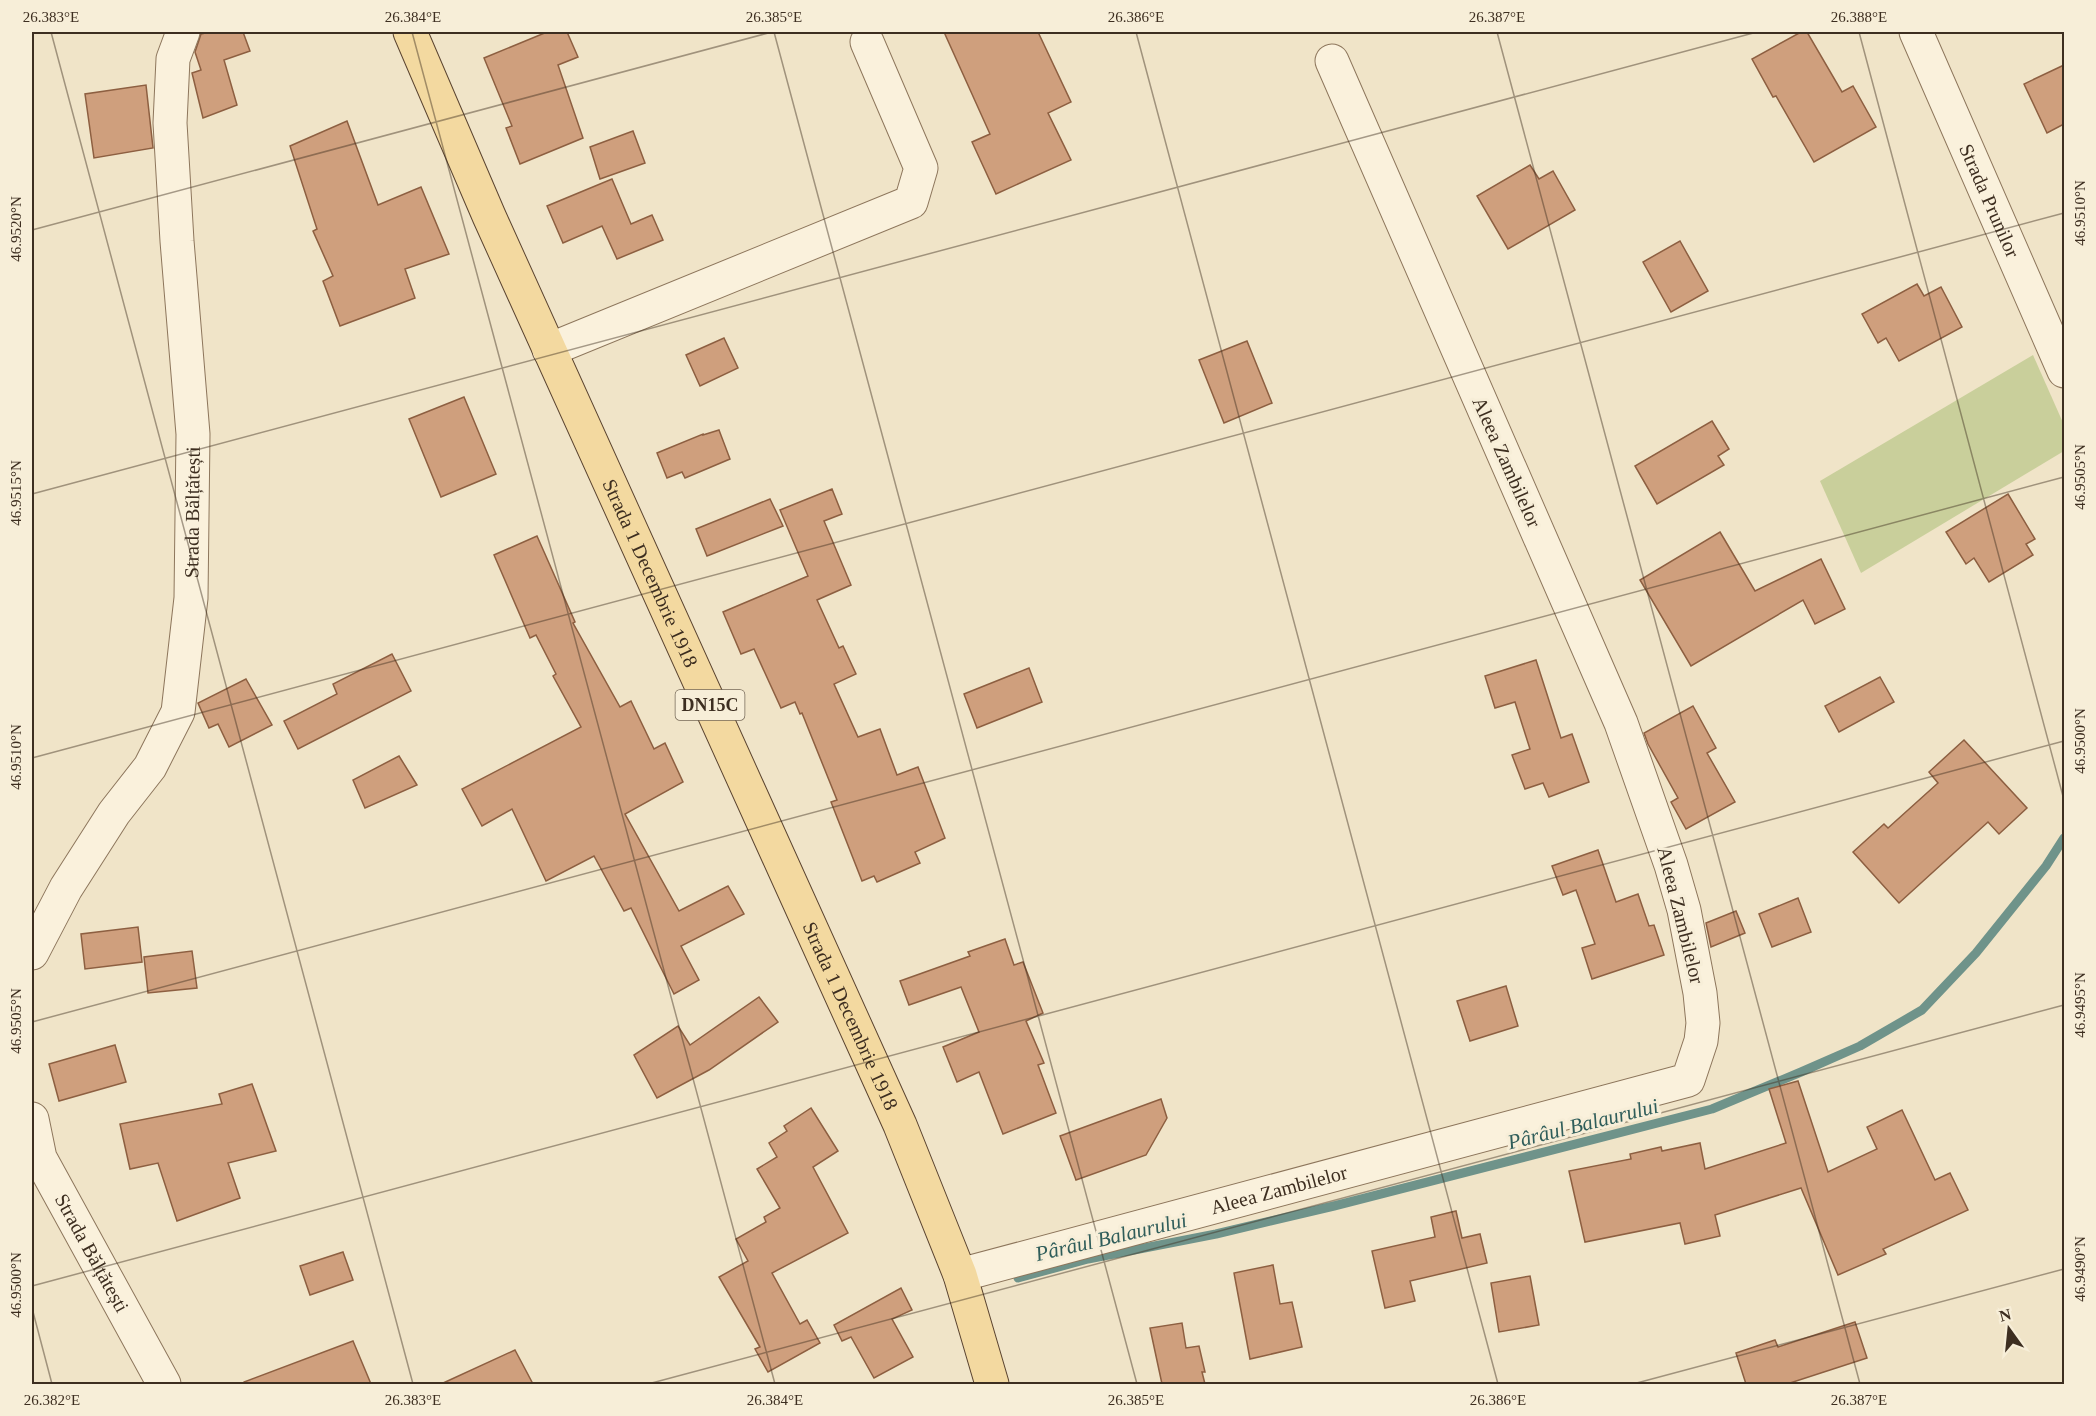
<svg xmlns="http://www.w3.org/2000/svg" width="2096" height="1416" font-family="Georgia,serif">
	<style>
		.green { fill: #c9cf9b }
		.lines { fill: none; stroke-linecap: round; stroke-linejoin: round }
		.stream { stroke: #6f938a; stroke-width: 9 }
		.building { fill: #cf9f7d; stroke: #8d5f41; stroke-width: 1.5 }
		.minor-casing { stroke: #8d765c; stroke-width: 35 }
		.major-casing { stroke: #5b4430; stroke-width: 35 }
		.minor { stroke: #faf1dc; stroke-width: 33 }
		.major { stroke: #f3d9a0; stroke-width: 33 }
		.ticks { fill: none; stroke: #3d2e20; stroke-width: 1.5; stroke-opacity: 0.45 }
		.labels { text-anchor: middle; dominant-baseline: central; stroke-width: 6; stroke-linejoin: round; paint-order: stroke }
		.shield { fill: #f7eed8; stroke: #756857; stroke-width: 1.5 }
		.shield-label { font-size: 18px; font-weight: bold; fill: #3d2e20 }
		.street-label { font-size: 20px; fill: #3d2e20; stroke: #f7eed8 }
		.water-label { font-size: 21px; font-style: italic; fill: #2f5d5a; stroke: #f7eed8 }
		.neatline { fill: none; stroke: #3d2e20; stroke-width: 2 }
		.ticks-label { font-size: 15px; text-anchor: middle; fill: #3d2e20 }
	</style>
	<rect width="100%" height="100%" fill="#f0e4c8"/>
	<path class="green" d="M 2033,355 L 2064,425 L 2064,451 L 1861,573 L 1820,481 Z"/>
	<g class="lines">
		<path class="stream" d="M 1018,1278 L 1088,1259 L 1216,1234 L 1334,1206 L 1712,1109 L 1801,1072 L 1860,1046 L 1922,1010 L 1976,953 L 2046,866 L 2064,838"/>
	</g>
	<g class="building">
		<path d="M 210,32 L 243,32 L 250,51 L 224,60 L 237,105 L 203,118 L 192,73 L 201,70 L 195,52 L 201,34 Z"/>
		<path d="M 547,32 L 567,32 L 578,57 L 558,65 L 583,138 L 520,164 L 506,128 L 512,126 L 484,58 Z"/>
		<path d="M 944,32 L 1038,32 L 1071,102 L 1048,113 L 1071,160 L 996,194 L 972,142 L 990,134 Z"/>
		<path d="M 1801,32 L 1807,32 L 1842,92 L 1853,86 L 1876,127 L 1814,162 L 1776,96 L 1773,97 L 1752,59 Z"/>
		<path d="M 2064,65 L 2064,124 L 2047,133 L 2024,84 Z"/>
		<path d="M 146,85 L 153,148 L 94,158 L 85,94 Z"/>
		<path d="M 347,121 L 378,205 L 421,187 L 449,254 L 405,269 L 415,298 L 340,326 L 323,281 L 333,276 L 313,231 L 317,229 L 290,146 Z"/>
		<path d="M 633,131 L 645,163 L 600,179 L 590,147 Z"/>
		<path d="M 1530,165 L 1539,179 L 1553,171 L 1575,210 L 1508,249 L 1477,196 Z"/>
		<path d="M 612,179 L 631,224 L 652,215 L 663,240 L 617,259 L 602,226 L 563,243 L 547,206 Z"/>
		<path d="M 1680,241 L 1708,291 L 1671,312 L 1643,262 Z"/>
		<path d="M 1917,284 L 1924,296 L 1941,287 L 1962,327 L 1899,361 L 1886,338 L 1878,343 L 1862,314 Z"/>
		<path d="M 724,338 L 738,368 L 700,386 L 686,355 Z"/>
		<path d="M 1247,341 L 1272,403 L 1224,423 L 1199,360 Z"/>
		<path d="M 464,397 L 496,474 L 441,497 L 409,419 Z"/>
		<path d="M 1712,421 L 1729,449 L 1718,456 L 1724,465 L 1657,504 L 1635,466 Z"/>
		<path d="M 719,430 L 730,459 L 685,478 L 682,472 L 667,478 L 657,453 L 703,434 L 703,435 Z"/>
		<path d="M 832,489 L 842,514 L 824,521 L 851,585 L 817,600 L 839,648 L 843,646 L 856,674 L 834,684 L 858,737 L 880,729 L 897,775 L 918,767 L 945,838 L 915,852 L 920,863 L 877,882 L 874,876 L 862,881 L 831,802 L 837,800 L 802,713 L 800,714 L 795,702 L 781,708 L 754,649 L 741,654 L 723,612 L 808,576 L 780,510 Z"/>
		<path d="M 2008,494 L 2035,539 L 2026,544 L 2033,555 L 1989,582 L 1974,558 L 1966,564 L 1946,532 Z"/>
		<path d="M 770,499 L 783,526 L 707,556 L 696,529 Z"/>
		<path d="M 1720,532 L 1755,591 L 1821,559 L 1845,609 L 1815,624 L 1803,600 L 1691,666 L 1640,580 Z"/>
		<path d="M 537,536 L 575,622 L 573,623 L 620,707 L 631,701 L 654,749 L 665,743 L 683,782 L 625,814 L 679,911 L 728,886 L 744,914 L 681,946 L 699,980 L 674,994 L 631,908 L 624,911 L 594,856 L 546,881 L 512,809 L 482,826 L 462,789 L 581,727 L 553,676 L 556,674 L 536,635 L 530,638 L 494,555 Z"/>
		<path d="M 392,654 L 411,691 L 298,749 L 284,721 L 337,694 L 333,684 Z"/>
		<path d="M 1536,660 L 1561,738 L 1572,734 L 1589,782 L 1549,797 L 1543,783 L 1525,789 L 1512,755 L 1530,749 L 1515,702 L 1495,708 L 1485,676 Z"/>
		<path d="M 1029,668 L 1042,702 L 977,728 L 964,694 Z"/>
		<path d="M 1880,677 L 1894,702 L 1839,732 L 1825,706 Z"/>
		<path d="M 246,679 L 272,725 L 229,747 L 218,724 L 209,728 L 198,703 Z"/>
		<path d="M 1693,706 L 1716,748 L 1707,753 L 1735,802 L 1686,829 L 1671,802 L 1678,798 L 1648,744 L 1644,733 Z"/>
		<path d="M 1964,740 L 2027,808 L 1999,834 L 1988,822 L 1899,903 L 1853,852 L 1884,824 L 1888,828 L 1938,783 L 1929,772 Z"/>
		<path d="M 399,756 L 417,785 L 365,808 L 353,780 Z"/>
		<path d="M 1598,850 L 1616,902 L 1638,894 L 1649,926 L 1654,925 L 1664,955 L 1592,979 L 1582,948 L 1595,944 L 1576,890 L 1563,895 L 1552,866 Z"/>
		<path d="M 1798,898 L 1811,932 L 1772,947 L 1759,914 Z"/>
		<path d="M 1736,911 L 1745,933 L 1711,947 L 1706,923 Z"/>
		<path d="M 138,927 L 142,962 L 85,969 L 81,934 Z"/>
		<path d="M 1005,939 L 1014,965 L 1023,962 L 1043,1013 L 1026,1021 L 1044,1063 L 1038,1065 L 1056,1113 L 1003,1134 L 979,1072 L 957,1082 L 943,1047 L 979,1032 L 961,987 L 909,1005 L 900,981 L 970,956 L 968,952 Z"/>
		<path d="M 192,951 L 197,988 L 148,993 L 144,957 Z"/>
		<path d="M 1506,986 L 1518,1026 L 1470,1041 L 1457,1001 Z"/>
		<path d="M 759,997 L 778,1022 L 709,1070 L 657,1098 L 634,1055 L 678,1026 L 690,1045 Z"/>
		<path d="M 115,1045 L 126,1082 L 59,1101 L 49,1064 Z"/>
		<path d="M 1798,1081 L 1828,1172 L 1877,1149 L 1867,1127 L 1902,1110 L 1935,1180 L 1950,1173 L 1968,1210 L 1883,1249 L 1886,1254 L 1838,1275 L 1801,1188 L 1715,1215 L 1720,1236 L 1685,1244 L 1680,1223 L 1585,1242 L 1569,1171 L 1631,1159 L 1630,1154 L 1661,1147 L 1662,1151 L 1700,1143 L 1705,1169 L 1786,1143 L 1769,1089 Z"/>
		<path d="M 252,1084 L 276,1151 L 228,1163 L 240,1198 L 177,1221 L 158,1163 L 130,1169 L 120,1124 L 222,1104 L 219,1094 Z"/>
		<path d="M 1161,1099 L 1167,1118 L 1146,1155 L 1076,1180 L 1060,1136 Z"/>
		<path d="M 811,1108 L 838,1151 L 813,1167 L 848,1233 L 772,1273 L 800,1324 L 807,1320 L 820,1343 L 768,1372 L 755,1349 L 760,1347 L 719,1277 L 748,1261 L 736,1239 L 766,1222 L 764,1217 L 780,1208 L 757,1169 L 777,1157 L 769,1143 L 787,1131 L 784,1126 Z"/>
		<path d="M 1456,1211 L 1462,1238 L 1480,1234 L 1487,1263 L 1410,1281 L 1415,1301 L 1385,1308 L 1372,1251 L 1435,1237 L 1431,1217 Z"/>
		<path d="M 343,1252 L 353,1280 L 310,1295 L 300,1266 Z"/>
		<path d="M 1273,1265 L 1280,1304 L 1292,1302 L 1302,1347 L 1250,1359 L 1234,1273 Z"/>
		<path d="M 1530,1276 L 1539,1325 L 1499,1332 L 1491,1283 Z"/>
		<path d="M 901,1288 L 912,1310 L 892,1319 L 913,1357 L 874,1378 L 851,1337 L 842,1341 L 834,1325 Z"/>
		<path d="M 1855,1322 L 1867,1358 L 1787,1384 L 1746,1384 L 1736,1353 L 1775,1340 L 1778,1347 Z"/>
		<path d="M 1182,1323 L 1186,1348 L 1199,1346 L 1205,1372 L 1202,1372 L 1205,1384 L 1162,1384 L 1150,1328 Z"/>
		<path d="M 353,1341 L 371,1384 L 244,1384 L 244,1382 Z"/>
		<path d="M 515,1350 L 533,1384 L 441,1384 Z"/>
	</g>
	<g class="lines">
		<defs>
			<g id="minor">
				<path id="s1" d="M 1916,32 L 2064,371"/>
				<path d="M 549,350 L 911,202 L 921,168 L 867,42"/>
				<path id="s2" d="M 32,953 L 66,888 L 114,813 L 150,767 L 178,712 L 191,598 L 193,434 L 177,241 L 170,123 L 173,59 L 183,32"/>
				<path id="s3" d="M 32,1119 L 40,1158 L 164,1384"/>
				<path id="s4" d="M 960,1275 L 1688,1080 L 1701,1041 L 1703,1023 L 1700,993 L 1684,910 L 1671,865 L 1621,723 L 1332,61"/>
			</g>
			<g id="major">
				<path id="s5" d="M 410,32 L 489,216 L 900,1125 L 960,1275 L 992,1384"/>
			</g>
		</defs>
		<use href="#minor" class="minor-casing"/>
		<use href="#major" class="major-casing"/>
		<use href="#minor" class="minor"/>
		<use href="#major" class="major"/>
	</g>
	<path class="ticks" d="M 51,32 L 413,1384M 412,32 L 775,1384M 774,32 L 1137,1384M 1136,32 L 1498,1384M 1497,32 L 1860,1384M 1859,32 L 2064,800M 32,230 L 772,32M 32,494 L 1757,32M 32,758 L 2064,213M 32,1022 L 2064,477M 32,1286 L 2064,741M 32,1308 L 52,1384M 648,1384 L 2064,1005M 1633,1384 L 2064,1269"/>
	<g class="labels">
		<rect class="shield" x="675.5" y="690" width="69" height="30" rx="4.5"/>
		<g class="shield-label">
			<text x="710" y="705">DN15C</text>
		</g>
		<g class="street-label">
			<text stroke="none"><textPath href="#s1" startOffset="184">Strada Prunilor</textPath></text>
			<text transform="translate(1507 462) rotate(66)">Aleea Zambilelor</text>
			<text stroke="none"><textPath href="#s2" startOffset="483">Strada Bălțătești</textPath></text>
			<text stroke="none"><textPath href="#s5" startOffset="592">Strada 1 Decembrie 1918</textPath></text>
			<text transform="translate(1681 915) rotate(76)">Aleea Zambilelor</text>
			<text stroke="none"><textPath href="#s5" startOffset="1078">Strada 1 Decembrie 1918</textPath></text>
			<text stroke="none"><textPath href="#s4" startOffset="330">Aleea Zambilelor</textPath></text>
			<text stroke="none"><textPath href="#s3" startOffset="148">Strada Bălțătești</textPath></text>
		</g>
		<g class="water-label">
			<text transform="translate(1583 1124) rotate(-14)">Pârâul Balaurului</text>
			<text transform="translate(1111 1237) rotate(-13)">Pârâul Balaurului</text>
		</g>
	</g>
	<rect width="2096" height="1416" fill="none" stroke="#f7eed8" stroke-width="66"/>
	<g transform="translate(2009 1329) rotate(345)" stroke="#f7eed8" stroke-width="4.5" paint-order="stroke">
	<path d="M0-4.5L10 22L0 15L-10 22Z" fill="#3d2e20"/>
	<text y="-9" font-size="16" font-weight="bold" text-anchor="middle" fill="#3d2e20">N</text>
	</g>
	<rect x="33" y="33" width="2030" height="1350" class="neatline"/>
	<g class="ticks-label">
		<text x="51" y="22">26.383°E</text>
		<text x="413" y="22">26.384°E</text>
		<text x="774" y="22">26.385°E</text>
		<text x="1136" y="22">26.386°E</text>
		<text x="1497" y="22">26.387°E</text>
		<text x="1859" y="22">26.388°E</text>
		<text transform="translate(2080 213) rotate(-90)" y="5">46.9510°N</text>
		<text transform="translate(16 229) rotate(-90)" y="5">46.9520°N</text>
		<text transform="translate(2080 477) rotate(-90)" y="5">46.9505°N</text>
		<text transform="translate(16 493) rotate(-90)" y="5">46.9515°N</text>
		<text transform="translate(2080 741) rotate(-90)" y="5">46.9500°N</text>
		<text transform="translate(16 757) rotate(-90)" y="5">46.9510°N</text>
		<text transform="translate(2080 1005) rotate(-90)" y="5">46.9495°N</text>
		<text transform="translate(16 1021) rotate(-90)" y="5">46.9505°N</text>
		<text transform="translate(2080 1269) rotate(-90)" y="5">46.9490°N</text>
		<text transform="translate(16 1285) rotate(-90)" y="5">46.9500°N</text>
		<text x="52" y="1405">26.382°E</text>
		<text x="413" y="1405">26.383°E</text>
		<text x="775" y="1405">26.384°E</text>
		<text x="1136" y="1405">26.385°E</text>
		<text x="1498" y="1405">26.386°E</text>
		<text x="1859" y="1405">26.387°E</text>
	</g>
</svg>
